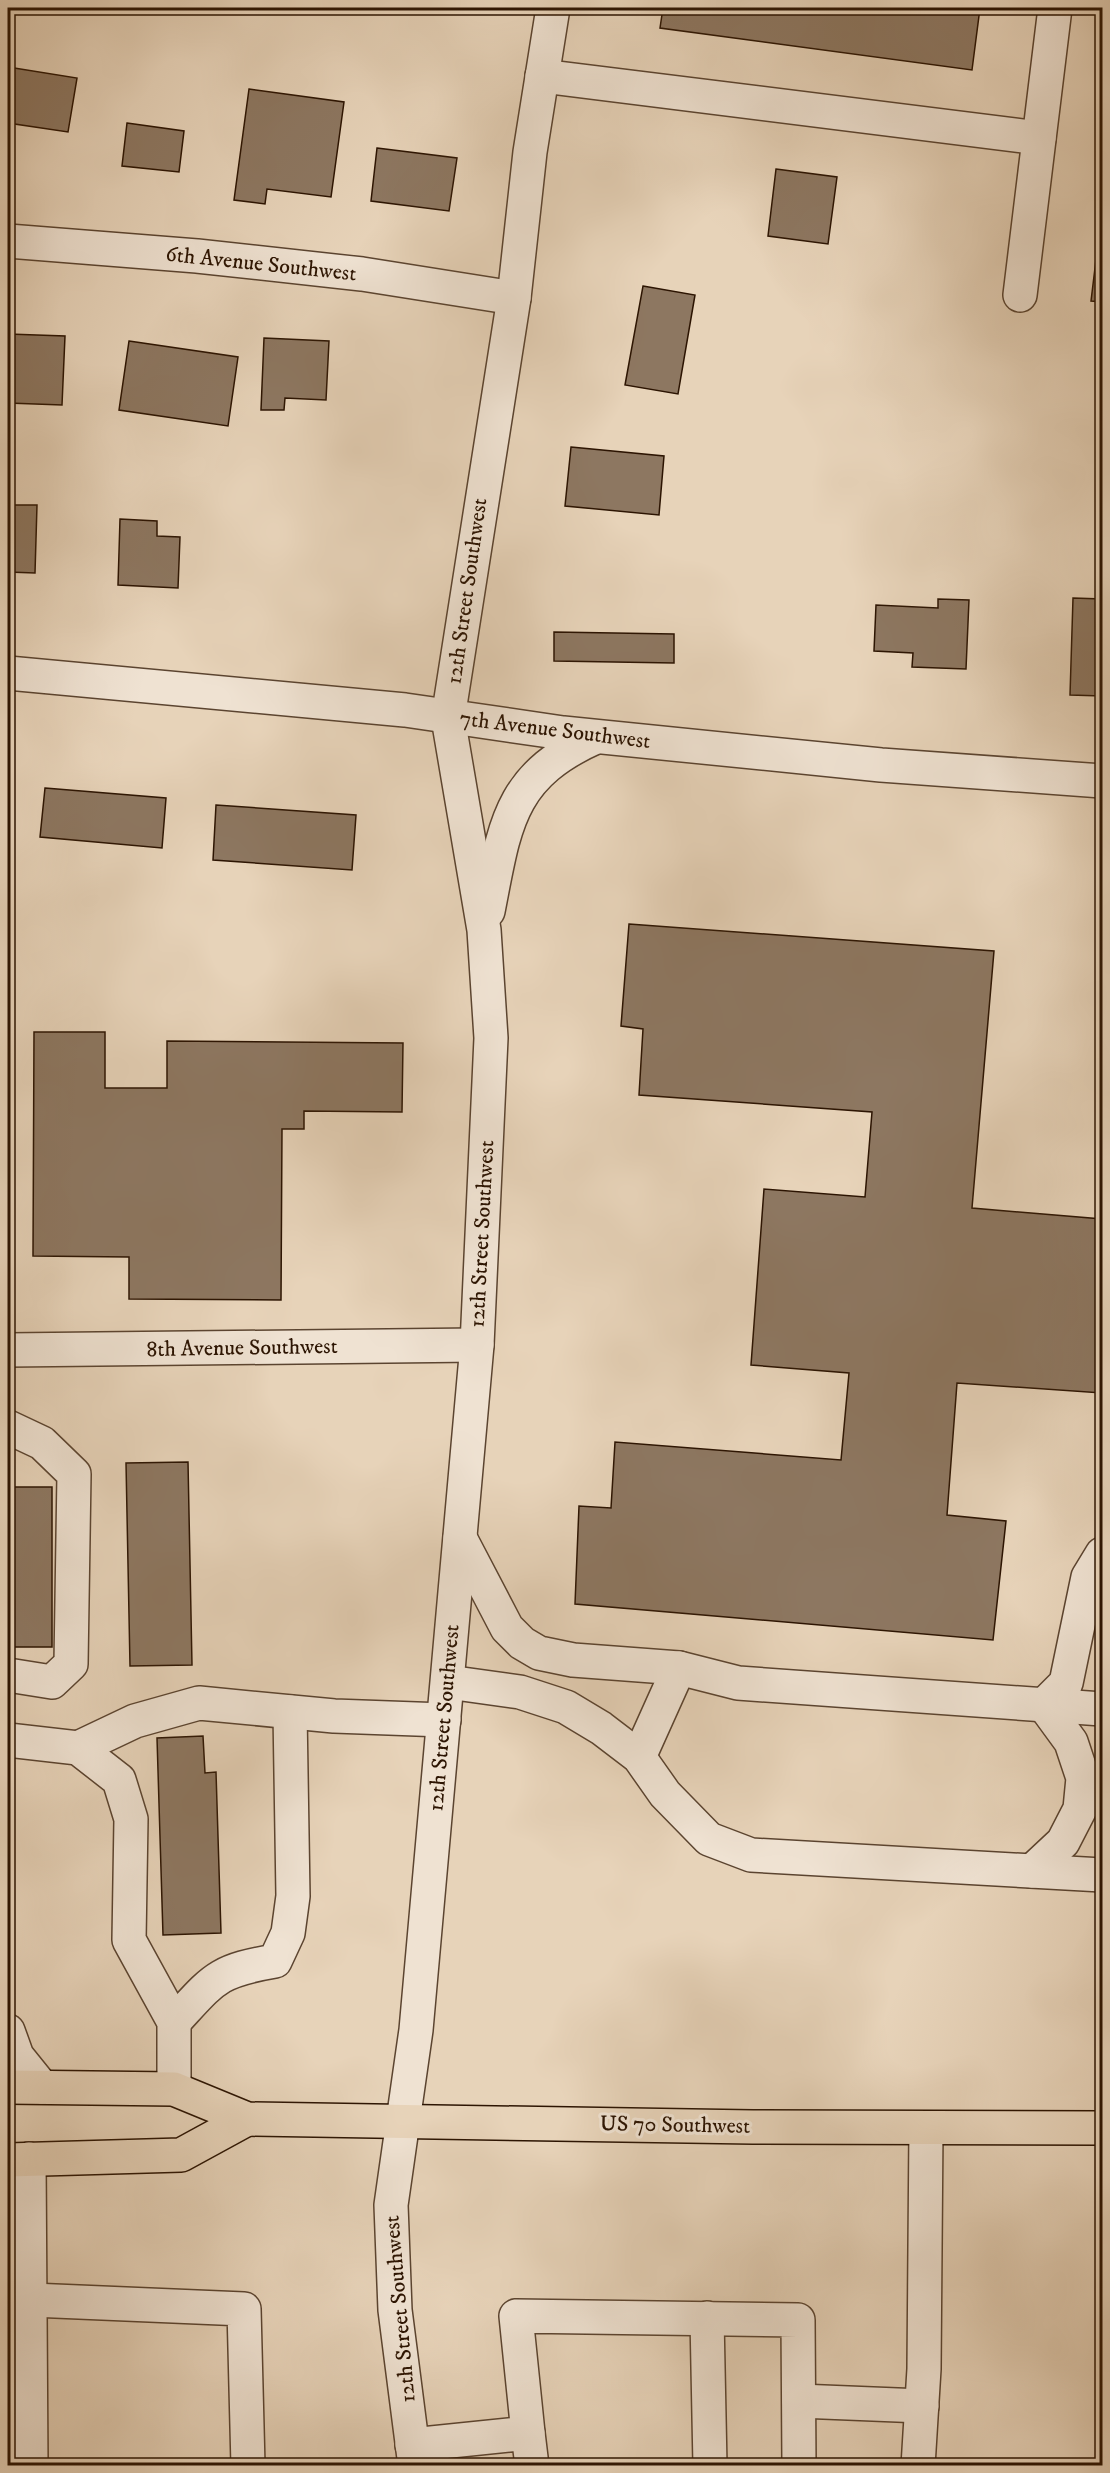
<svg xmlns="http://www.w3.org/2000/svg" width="1110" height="2473" font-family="'IM FELL DW Pica',serif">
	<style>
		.building { fill: #8d7761; stroke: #2c1402; stroke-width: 1.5 }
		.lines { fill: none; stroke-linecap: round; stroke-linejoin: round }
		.minor-casing { stroke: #5b4430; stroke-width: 36 }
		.major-casing { stroke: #2c1402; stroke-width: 36 }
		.minor { stroke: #efe2d2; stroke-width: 33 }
		.major { stroke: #e7d3b9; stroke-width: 33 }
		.labels { text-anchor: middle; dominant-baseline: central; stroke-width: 6; stroke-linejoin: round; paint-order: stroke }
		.street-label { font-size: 22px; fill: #2c1402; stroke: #efe2d2 }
	</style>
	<rect width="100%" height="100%" fill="#e7d3b9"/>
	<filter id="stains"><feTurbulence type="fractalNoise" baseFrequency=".00333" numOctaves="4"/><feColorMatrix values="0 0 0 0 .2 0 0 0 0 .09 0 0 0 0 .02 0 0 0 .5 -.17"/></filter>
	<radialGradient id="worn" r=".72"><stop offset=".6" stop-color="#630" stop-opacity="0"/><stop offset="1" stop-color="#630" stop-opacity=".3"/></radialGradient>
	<g class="building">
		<path d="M 663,8 L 980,8 L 972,70 L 660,28 Z"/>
		<path d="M 8,67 L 77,78 L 68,132 L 8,123 Z"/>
		<path d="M 249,89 L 344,102 L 331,197 L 267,189 L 265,204 L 234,200 Z"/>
		<path d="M 127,123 L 184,131 L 179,172 L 122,166 Z"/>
		<path d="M 377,148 L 457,158 L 449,211 L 371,201 Z"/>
		<path d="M 776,169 L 837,177 L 828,244 L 768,236 Z"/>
		<path d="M 1102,210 L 1102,302 L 1091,301 Z"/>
		<path d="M 643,286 L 695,295 L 678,394 L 625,385 Z"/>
		<path d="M 8,334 L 65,336 L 62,405 L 8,403 Z"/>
		<path d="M 264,338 L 329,341 L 326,400 L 285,398 L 284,410 L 261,410 Z"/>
		<path d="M 129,341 L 238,357 L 228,426 L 119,410 Z"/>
		<path d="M 571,447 L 664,456 L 659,515 L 565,506 Z"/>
		<path d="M 8,505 L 37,505 L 35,573 L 8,572 Z"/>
		<path d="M 120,519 L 157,521 L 157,536 L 180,537 L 178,588 L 118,585 Z"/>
		<path d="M 1073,598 L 1102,599 L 1102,696 L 1070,695 Z"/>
		<path d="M 938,599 L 969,600 L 966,669 L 912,667 L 913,653 L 874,651 L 876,605 L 938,608 Z"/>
		<path d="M 554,632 L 674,634 L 674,663 L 554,661 Z"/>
		<path d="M 45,788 L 166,798 L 162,848 L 40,837 Z"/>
		<path d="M 216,805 L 356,815 L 352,870 L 213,860 Z"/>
		<path d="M 629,924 L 994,951 L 972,1208 L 1102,1219 L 1102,1393 L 957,1383 L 947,1515 L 1006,1521 L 993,1640 L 575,1604 L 579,1506 L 611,1508 L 615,1442 L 841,1460 L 849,1373 L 751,1365 L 764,1189 L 865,1197 L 872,1112 L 639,1095 L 643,1029 L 621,1026 Z"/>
		<path d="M 34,1032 L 105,1032 L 105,1088 L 167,1088 L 167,1041 L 403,1043 L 402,1112 L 304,1111 L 304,1129 L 282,1129 L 281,1300 L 129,1299 L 129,1257 L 33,1256 Z"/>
		<path d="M 188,1462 L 192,1665 L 130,1666 L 126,1463 Z"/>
		<rect x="8" y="1487" width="44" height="160"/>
		<path d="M 203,1736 L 205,1773 L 216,1772 L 221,1933 L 163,1935 L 157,1738 Z"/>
	</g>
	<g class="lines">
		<defs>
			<g id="minor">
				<path d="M 542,76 L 1039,138"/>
				<path d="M 8,241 L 197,256 L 362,274 L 514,298"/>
				<path d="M 1020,295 L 1055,8"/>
				<path d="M 8,673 L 405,710 L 563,733 L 881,765 L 1102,781"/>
				<path d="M 488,911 C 505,825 508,776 596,737"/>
				<path d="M 8,1350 L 477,1345"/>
				<path d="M 8,1427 L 42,1443 L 74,1474 L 71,1664 L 52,1682 L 8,1675"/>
				<path d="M 460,1538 L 507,1628 L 522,1643 L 539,1653 L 573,1660 L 679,1668 L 738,1683 L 1102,1709"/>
				<path d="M 448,1682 L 520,1692 L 566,1707 L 601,1728 L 639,1757 L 665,1794 L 709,1839 L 751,1855 L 1102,1875"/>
				<path d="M 1044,1705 L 1066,1683 L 1088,1577 L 1102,1554"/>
				<path d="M 8,1740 L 78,1748 L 119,1780 L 131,1819 L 129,1940 L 174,2022 L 174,2089"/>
				<path d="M 78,1748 L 135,1721 L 199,1703 L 334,1716 L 444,1720"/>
				<path d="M 639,1757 L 679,1668"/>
				<path d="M 1032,1871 L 1063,1842 L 1080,1809 L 1083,1778 L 1071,1742 L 1044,1705"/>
				<path d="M 174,2022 C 214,1979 216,1971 275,1961 L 288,1933 L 293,1896 L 290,1712"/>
				<path d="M 8,2031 L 17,2056 L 42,2087"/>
				<path d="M 29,2159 L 31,2466"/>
				<path d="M 8,2299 L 244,2309 L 248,2466"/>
				<path d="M 707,2318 L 710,2466"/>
				<path d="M 799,2401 L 922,2406"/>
				<path d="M 528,2433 L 516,2316 L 798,2320 L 799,2466"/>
				<path d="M 412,2445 L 528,2433 L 532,2466"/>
				<path d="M 415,2466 L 395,2310 L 391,2205 L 416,2030 L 477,1345 L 491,1038 L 484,930 L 448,718 L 514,298 L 530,152 L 553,8"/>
				<path d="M 918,2466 L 924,2369 L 926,2128"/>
			</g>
			<g id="major">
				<path d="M 8,2087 L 174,2089 L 247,2119 L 753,2127 L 1102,2128"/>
				<path d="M 8,2160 L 181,2155 L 247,2119"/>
			</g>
		</defs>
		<use href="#minor" class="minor-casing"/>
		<use href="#major" class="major-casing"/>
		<use href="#minor" class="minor"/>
		<use href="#major" class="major"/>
	</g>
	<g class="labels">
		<g class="street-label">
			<text transform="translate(261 264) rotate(6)">6th Avenue Southwest</text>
			<text transform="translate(467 591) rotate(-82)">12th Street Southwest</text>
			<text transform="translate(555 730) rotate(7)">7th Avenue Southwest</text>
			<text transform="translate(482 1234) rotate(-87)">12th Street Southwest</text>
			<text transform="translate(242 1348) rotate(-1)">8th Avenue Southwest</text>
			<text transform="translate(444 1718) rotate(-85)">12th Street Southwest</text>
			<text transform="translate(675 2125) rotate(1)">US 70 Southwest</text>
			<text transform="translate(400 2309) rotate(-95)">12th Street Southwest</text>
		</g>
	</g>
	<rect width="1110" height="2473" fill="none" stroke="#e7d3b9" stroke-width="30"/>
	<rect x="9" y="9" width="1092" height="2455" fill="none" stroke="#2c1402" stroke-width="3"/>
	<rect x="15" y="15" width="1080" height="2443" fill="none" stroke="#2c1402" stroke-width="1.5"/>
	<rect width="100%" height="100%" filter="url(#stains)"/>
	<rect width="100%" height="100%" fill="url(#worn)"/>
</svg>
